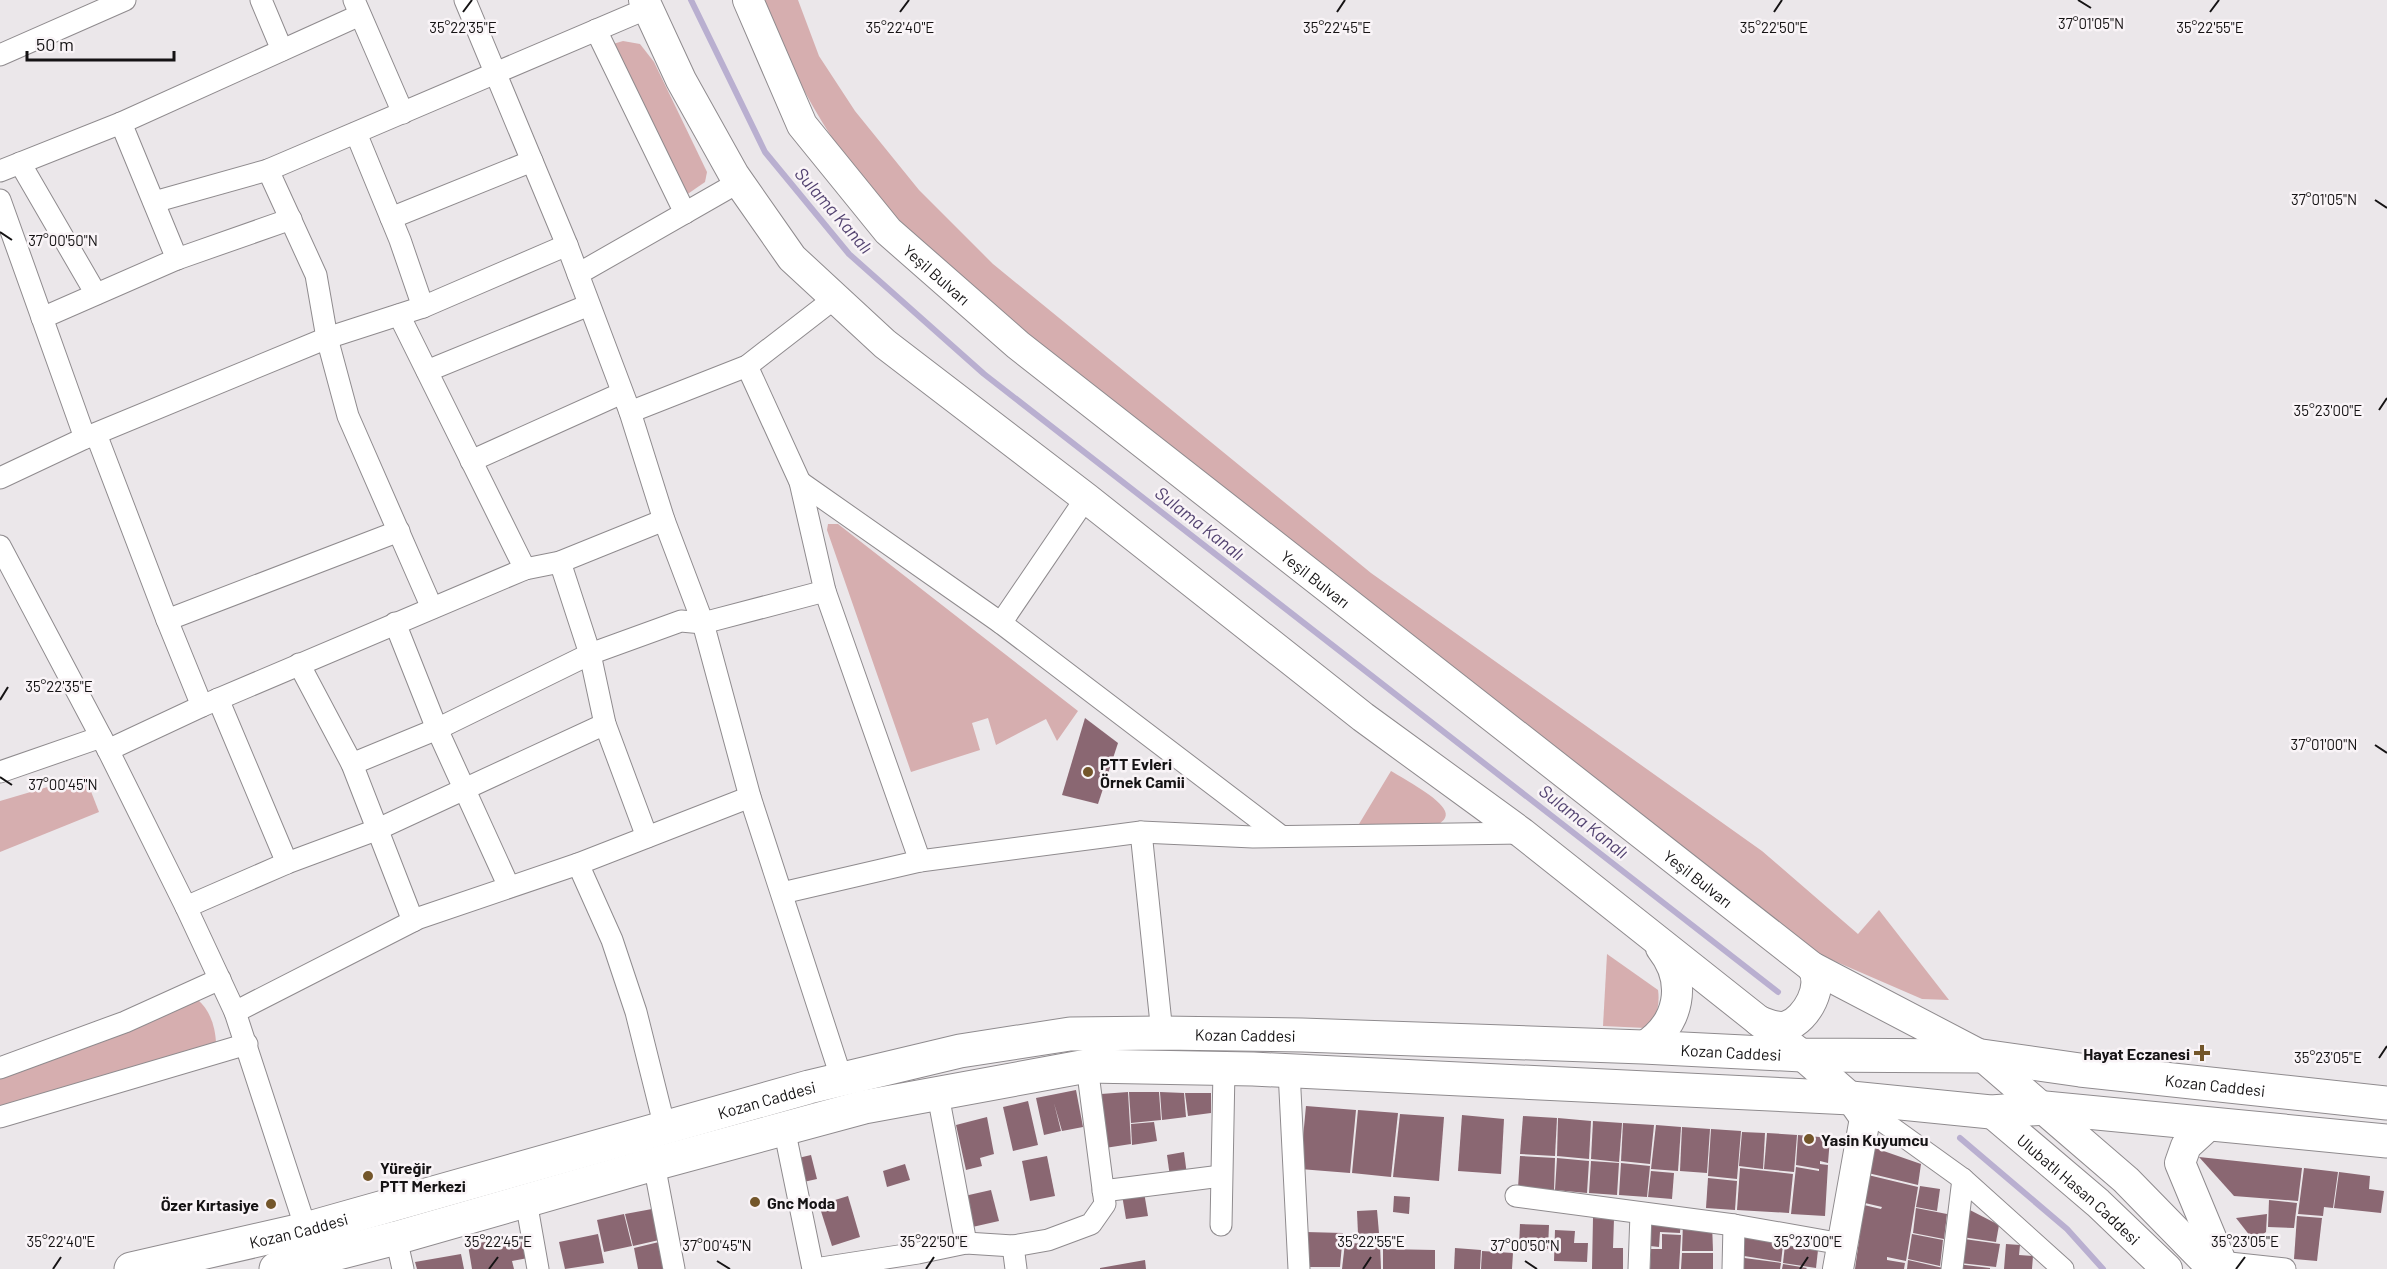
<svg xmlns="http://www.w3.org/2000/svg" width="2387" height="1269" font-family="Barlow,sans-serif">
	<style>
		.green { fill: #d6aeaf }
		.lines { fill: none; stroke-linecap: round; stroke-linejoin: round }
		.stream { stroke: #b9afd0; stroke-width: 6 }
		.building { fill: #8a6772 }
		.street-casing { stroke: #8f8b8e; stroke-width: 23 }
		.secondary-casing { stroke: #8f8b8e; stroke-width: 32 }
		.highway-casing { stroke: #8f8b8e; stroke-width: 35 }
		.street { stroke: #fff; stroke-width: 21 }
		.secondary { stroke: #fff; stroke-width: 30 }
		.highway { stroke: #fff; stroke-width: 33 }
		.ticks { fill: none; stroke: #151314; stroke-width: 2 }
		.poi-dot { fill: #73562a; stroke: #f9f4f7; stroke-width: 2 }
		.labels { text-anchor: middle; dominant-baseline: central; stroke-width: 5; stroke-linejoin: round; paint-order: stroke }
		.street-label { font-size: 16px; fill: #151314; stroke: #f9f4f7 }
		.poi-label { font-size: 16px; font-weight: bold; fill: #151314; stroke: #f9f4f7; text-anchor: start }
		.water-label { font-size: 18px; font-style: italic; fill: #524270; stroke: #f9f4f7 }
		.ticks-label { font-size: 15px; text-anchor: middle; fill: #151314; stroke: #f9f4f7; stroke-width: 5; stroke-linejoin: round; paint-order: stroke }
	</style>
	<rect width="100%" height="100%" fill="#ebe7ea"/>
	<g class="green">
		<path d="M 763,0 L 798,0 L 819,56 L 855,111 L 919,190 L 993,264 L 1371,573 L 1762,851 L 1858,934 L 1879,910 L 1949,1000 L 1922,999 L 1809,950 L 1014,328 C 978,296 939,266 905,231 C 843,165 794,84 763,0 Z"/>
		<path d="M 623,41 L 640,44 L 654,62 L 707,172 L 705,182 L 679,200 L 613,44 Z"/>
		<path d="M 828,524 L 838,524 L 1078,711 L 1057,741 L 1046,719 L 996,745 L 988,718 L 972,723 L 980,750 L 911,772 L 827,530 Z"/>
		<path d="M 1391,771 C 1404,779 1440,798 1445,811 C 1448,818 1442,822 1436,826 L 1356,829 Z"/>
		<path d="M 85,776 L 99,812 L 0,852 L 0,801 Z"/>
		<path d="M 1607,954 L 1658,990 C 1660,1003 1657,1020 1646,1028 L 1603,1026 Z"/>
		<path d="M 197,999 C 210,1010 215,1026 216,1042 L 0,1106 L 0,1075 Z"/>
	</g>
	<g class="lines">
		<g class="stream">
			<path d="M 691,0 L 765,152 L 849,254 L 984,374 L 1778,992"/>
			<path d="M 1960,1138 L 2067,1229 L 2103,1269"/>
		</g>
	</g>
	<g class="building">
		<path d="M 1085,718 L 1118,743 L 1098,804 L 1062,795 Z"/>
		<path d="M 1076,1090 L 1083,1127 L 1062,1131 L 1054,1103 L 1061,1131 L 1044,1135 L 1036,1098 Z"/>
		<path d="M 1128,1092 L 1131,1144 L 1105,1148 L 1101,1094 Z"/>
		<path d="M 1129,1092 L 1159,1092 L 1161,1120 L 1131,1123 Z"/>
		<path d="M 1160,1092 L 1184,1093 L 1186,1117 L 1162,1120 Z"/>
		<path d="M 1185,1093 L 1211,1093 L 1211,1113 L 1188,1116 Z"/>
		<path d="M 1028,1101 L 1038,1145 L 1013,1151 L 1003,1107 Z"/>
		<path d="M 1306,1106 L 1356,1110 L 1350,1173 L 1300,1169 Z"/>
		<path d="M 1358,1110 L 1398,1113 L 1391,1177 L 1352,1173 Z"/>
		<path d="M 1400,1114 L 1444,1117 L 1439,1181 L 1393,1177 Z"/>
		<path d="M 1462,1115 L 1504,1119 L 1501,1174 L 1458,1171 Z"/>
		<path d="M 1523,1116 L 1557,1118 L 1555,1156 L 1520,1154 Z"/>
		<path d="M 987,1117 L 994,1154 L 980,1158 L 982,1166 L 966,1170 L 956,1125 Z"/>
		<path d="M 1558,1118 L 1591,1121 L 1589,1159 L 1557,1156 Z"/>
		<path d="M 1593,1121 L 1622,1123 L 1619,1162 L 1591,1159 Z"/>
		<path d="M 1154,1122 L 1157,1141 L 1132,1145 L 1131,1124 Z"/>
		<path d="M 1623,1123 L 1654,1125 L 1650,1164 L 1621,1161 Z"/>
		<path d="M 1656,1125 L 1681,1127 L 1678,1171 L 1651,1169 Z"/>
		<path d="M 1682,1127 L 1710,1129 L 1707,1173 L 1680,1171 Z"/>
		<path d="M 1711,1129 L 1741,1131 L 1737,1179 L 1708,1176 Z"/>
		<path d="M 1742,1132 L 1765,1133 L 1763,1169 L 1739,1166 Z"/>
		<path d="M 1767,1133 L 1797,1135 L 1794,1172 L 1764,1169 Z"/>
		<path d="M 1798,1135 L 1830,1138 L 1828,1163 L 1820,1161 L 1820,1164 L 1828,1165 L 1825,1216 L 1791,1214 L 1796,1167 L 1819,1171 L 1819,1169 L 1796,1165 Z"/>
		<path d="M 1872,1147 L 1921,1164 L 1918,1185 L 1868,1173 Z"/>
		<path d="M 1184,1152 L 1187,1175 L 1170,1177 L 1167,1155 Z"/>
		<path d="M 811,1155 L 817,1179 L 799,1183 L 794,1159 Z"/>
		<path d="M 1047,1156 L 1055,1196 L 1030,1201 L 1022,1161 Z"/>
		<path d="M 1520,1156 L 1555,1158 L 1554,1190 L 1518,1188 Z"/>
		<path d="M 2199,1157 L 2302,1168 L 2298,1201 L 2234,1196 Z"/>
		<path d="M 1557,1158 L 1589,1161 L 1587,1193 L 1555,1190 Z"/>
		<path d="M 1591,1161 L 1619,1163 L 1617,1195 L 1589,1193 Z"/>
		<path d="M 1621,1163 L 1650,1166 L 1647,1197 L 1619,1195 Z"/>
		<path d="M 905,1164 L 910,1180 L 887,1187 L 883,1171 Z"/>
		<path d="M 1740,1168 L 1793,1174 L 1789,1213 L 1737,1210 Z"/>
		<path d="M 2304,1168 L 2338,1172 L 2333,1208 L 2324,1207 L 2323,1216 L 2298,1214 Z"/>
		<path d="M 1651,1171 L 1674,1173 L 1672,1199 L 1648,1197 Z"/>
		<path d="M 2339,1172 L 2370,1176 L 2369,1189 L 2384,1191 L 2381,1213 L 2334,1208 Z"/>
		<path d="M 1868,1175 L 1918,1187 L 1906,1261 L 1887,1257 L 1887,1260 L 1905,1263 L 1904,1269 L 1855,1269 L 1864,1205 L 1881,1209 L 1882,1207 L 1865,1203 Z"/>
		<path d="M 1708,1178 L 1737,1181 L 1735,1210 L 1706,1208 Z"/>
		<path d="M 1920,1186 L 1940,1189 L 1937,1211 L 1916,1207 Z"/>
		<path d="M 991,1190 L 999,1221 L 968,1228 L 960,1197 Z"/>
		<path d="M 1144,1192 L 1148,1216 L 1126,1219 L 1122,1195 Z"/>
		<path d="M 848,1196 L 860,1237 L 832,1246 L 819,1205 Z"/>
		<path d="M 1394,1196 L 1410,1197 L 1409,1214 L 1393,1212 Z"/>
		<path d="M 2269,1200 L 2297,1203 L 2294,1228 L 2268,1227 Z"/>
		<path d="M 1916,1208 L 1947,1214 L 1944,1239 L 1913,1233 Z"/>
		<path d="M 1966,1208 L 1999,1225 L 1996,1242 L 1962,1237 Z"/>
		<path d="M 652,1209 L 659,1240 L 633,1246 L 625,1214 Z"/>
		<path d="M 1377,1210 L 1379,1233 L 1358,1234 L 1357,1211 Z"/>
		<path d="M 624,1214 L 632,1246 L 604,1252 L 597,1220 Z"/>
		<path d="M 2267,1214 L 2266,1232 L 2254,1241 L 2236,1218 Z"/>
		<path d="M 1643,1216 L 1681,1219 L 1680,1233 L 1660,1232 L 1659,1247 L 1641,1245 Z"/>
		<path d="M 2297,1216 L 2322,1218 L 2317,1261 L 2294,1259 Z"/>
		<path d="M 1593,1218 L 1614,1219 L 1613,1248 L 1623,1248 L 1623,1269 L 1592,1269 Z"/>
		<path d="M 1683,1223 L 1712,1223 L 1713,1251 L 1682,1251 Z"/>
		<path d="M 1520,1224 L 1549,1225 L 1548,1249 L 1519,1247 Z"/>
		<path d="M 1738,1229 L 1784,1236 L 1781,1262 L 1738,1255 Z"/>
		<path d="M 1555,1230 L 1575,1231 L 1574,1243 L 1588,1243 L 1587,1262 L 1554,1261 Z"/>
		<path d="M 1306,1232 L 1343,1233 L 1340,1267 L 1306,1267 Z"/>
		<path d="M 598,1234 L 604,1263 L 565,1269 L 559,1242 Z"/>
		<path d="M 1662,1234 L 1681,1235 L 1679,1269 L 1650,1269 L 1651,1249 L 1662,1249 Z"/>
		<path d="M 1912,1234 L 1943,1240 L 1940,1266 L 1908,1259 Z"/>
		<path d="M 524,1235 L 528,1258 L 512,1261 L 514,1269 L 472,1269 L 468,1245 Z"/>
		<path d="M 1786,1236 L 1819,1241 L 1816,1268 L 1783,1263 Z"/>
		<path d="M 1964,1239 L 2000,1244 L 1996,1267 L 1960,1263 Z"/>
		<path d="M 659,1242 L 665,1269 L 638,1269 L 634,1248 Z"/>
		<path d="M 1345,1243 L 1380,1244 L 1381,1269 L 1342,1269 Z"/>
		<path d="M 2006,1244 L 2020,1245 L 2019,1255 L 2033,1256 L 2032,1269 L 2004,1269 Z"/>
		<path d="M 1455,1248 L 1481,1250 L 1480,1269 L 1454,1269 Z"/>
		<path d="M 1383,1249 L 1435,1250 L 1435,1269 L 1383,1269 Z"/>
		<path d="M 1482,1251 L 1513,1253 L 1512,1269 L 1481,1269 Z"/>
		<path d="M 1682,1253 L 1713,1253 L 1713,1269 L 1681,1269 Z"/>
		<path d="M 461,1254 L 464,1269 L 417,1269 L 415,1262 Z"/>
		<path d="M 1737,1257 L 1781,1263 L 1780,1269 L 1737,1269 Z"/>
		<path d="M 1145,1260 L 1146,1269 L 1100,1269 L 1100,1268 Z"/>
		<path d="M 1908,1260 L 1943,1268 L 1943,1269 L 1907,1269 Z"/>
		<path d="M 1783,1264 L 1807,1268 L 1806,1269 L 1782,1269 Z"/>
		<path d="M 1957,1264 L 1990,1268 L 1990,1269 L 1957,1269 Z"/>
	</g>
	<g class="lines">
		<defs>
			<g id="street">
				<path d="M 261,0 L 282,50"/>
				<path d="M 354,0 L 403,113"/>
				<path d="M 465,0 L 567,245 L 630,412 L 664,520 L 703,623 L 750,797 L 842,1080"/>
				<path d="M 596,30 L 685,213"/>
				<path d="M 0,55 L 125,0"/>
				<path d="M 121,123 L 177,259"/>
				<path d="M 356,133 L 400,240 L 423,307"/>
				<path d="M 20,163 L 96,294"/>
				<path d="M 268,170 L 316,275 L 327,338 L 348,416 L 432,608"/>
				<path d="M 0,171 L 121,123 L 360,15"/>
				<path d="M 0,200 L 85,438"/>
				<path d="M 154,202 L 268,170 L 648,8"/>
				<path d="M 391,218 L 532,161"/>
				<path d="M 578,274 L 739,182"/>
				<path d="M 399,315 L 525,569"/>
				<path d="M 42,318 L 177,259 L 291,219"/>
				<path d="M 747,366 L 800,482 L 825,591 L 920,861"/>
				<path d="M 427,371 L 589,305"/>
				<path d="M 630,412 L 747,366 L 835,298"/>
				<path d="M 96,434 L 167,620 L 202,706"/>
				<path d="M 471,461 L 622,393"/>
				<path d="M 0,478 L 85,438 L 327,338 L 423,307 L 567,245"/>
				<path d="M 800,482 L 1001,623 L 1281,836"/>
				<path d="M 0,546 L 108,750 L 186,907 L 235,1012 L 306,1229"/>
				<path d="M 560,562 L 590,654 L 605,724 L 647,837"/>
				<path d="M 167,620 L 399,531"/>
				<path d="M 395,623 L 437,729 L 509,887"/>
				<path d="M 1001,623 L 1086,498"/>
				<path d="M 299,664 L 352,764 L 413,921"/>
				<path d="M 218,699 L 287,863"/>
				<path d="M 108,750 L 202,706 L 525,569 L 560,562 L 664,520"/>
				<path d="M 352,764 L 437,729 L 590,654 L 681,621 L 703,623 L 825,591"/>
				<path d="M 0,772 L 101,737"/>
				<path d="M 1141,832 L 1162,1033"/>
				<path d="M 578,864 L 612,940 L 636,1012 L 665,1128"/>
				<path d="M 782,893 L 920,861 L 1141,832 L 1253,837 L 1522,833"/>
				<path d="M 186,907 L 287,863 L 376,830 L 605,724"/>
				<path d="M 235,1012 L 419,918 L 578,864 L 750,797"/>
				<path d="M 0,1068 L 125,1022 L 220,979"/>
				<path d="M 1289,1071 L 1299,1269"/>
				<path d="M 938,1095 L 966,1243"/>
				<path d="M 1856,1102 L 1963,1179 L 2063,1269"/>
				<path d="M 0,1117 L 247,1044"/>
				<path d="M 784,1128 L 813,1269"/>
				<path d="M 654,1164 L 674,1269"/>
				<path d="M 1103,1191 L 1221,1176"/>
				<path d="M 1516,1196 L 1734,1225 L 1842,1244"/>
				<path d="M 526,1201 L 538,1269"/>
				<path d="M 1221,1225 L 1224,1070"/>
				<path d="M 396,1238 L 403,1269"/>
				<path d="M 1013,1246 L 1016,1269"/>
				<path d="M 2220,1262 L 2285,1269"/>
				<path d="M 815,1269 L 918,1253 L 966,1243 L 1013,1246 L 1048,1240 L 1091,1224 L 1105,1204 L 1087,1066"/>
				<path d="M 1639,1269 L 1641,1214"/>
				<path d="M 1733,1269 L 1734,1225"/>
				<path d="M 1952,1269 L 1963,1179"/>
			</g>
			<g id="secondary">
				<path d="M 644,0 L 681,80 L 734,175 L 792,258 L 885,344 L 1086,498 L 1363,717 L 1522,833 L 1802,1055 L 1851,1098 L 1865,1118 L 1838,1269"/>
				<path id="s1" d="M 748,0 L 802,125 L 888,231 L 1018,345 L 1812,967 L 1982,1056 L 2126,1180 L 2213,1269"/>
				<path d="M 1759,1021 C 1768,1024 1778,1029 1787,1026 C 1807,1019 1825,985 1812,967"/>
				<path d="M 1643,1047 C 1680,1024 1688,982 1661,948"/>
				<path id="s2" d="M 1991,1112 L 2098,1203 L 2167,1269"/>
				<path d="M 2209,1125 L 2186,1146 L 2180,1163 L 2224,1269"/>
			</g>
			<g id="highway">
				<path id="s3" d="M 131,1269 L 306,1229 L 809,1087 L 960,1051 L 1070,1034 L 1162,1033 L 1302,1035 L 1643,1047 L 1802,1055 L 1982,1056 L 2080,1070 L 2387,1103"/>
				<path d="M 276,1269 L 396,1238 L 654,1164 L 864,1107 L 1087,1066 L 1253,1069 L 1851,1098 L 1991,1112 L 2045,1108 L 2387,1141"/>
			</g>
		</defs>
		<use href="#street" class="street-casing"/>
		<use href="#secondary" class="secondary-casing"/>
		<use href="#highway" class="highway-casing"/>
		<use href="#street" class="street"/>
		<use href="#secondary" class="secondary"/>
		<use href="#highway" class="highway"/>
	</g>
	<path class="ticks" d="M 2078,0 L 2091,8M 463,12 L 472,0M 900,12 L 909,0M 1337,12 L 1345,0M 1774,12 L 1782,0M 2210,12 L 2219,0M 2375,200 L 2387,208M 0,232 L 12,240M 2379,410 L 2387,398M 0,700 L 8,687M 2375,745 L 2387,753M 0,777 L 12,785M 2379,1058 L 2387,1046M 717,1261 L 730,1269M 1525,1261 L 1537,1269M 53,1269 L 61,1257M 489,1269 L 498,1257M 926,1269 L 934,1257M 1363,1269 L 1371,1257M 1800,1269 L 1808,1257M 2236,1269 L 2245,1257"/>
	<g class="poi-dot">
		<circle cx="1088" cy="772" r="6"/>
		<path d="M2199 1044h6v6h6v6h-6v6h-6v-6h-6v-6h6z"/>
		<circle cx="1809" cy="1139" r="6"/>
		<circle cx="368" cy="1176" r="6"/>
		<circle cx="755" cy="1202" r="6"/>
		<circle cx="271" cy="1204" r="6"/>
	</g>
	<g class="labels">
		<g class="street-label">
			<text stroke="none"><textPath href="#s1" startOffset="338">Yeşil Bulvarı</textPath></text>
			<text stroke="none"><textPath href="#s1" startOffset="824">Yeşil Bulvarı</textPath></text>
			<text stroke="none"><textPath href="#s1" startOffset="1310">Yeşil Bulvarı</textPath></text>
			<text stroke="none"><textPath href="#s3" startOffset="1144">Kozan Caddesi</textPath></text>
			<text stroke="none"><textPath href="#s3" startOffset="1630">Kozan Caddesi</textPath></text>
			<text stroke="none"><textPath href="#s3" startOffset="2116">Kozan Caddesi</textPath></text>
			<text stroke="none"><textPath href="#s3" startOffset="658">Kozan Caddesi</textPath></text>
			<text stroke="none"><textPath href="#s2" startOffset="117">Ulubatlı Hasan Caddesi</textPath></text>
			<text stroke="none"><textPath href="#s3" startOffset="172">Kozan Caddesi</textPath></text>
		</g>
		<g class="poi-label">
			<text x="1100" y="763">PTT Evleri<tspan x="1100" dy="18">Örnek Camii</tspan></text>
			<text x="2190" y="1053" text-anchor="end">Hayat Eczanesi</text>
			<text x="1821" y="1139">Yasin Kuyumcu</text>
			<text x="380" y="1167">Yüreğir<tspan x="380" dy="18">PTT Merkezi</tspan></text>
			<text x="767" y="1202">Gnc Moda</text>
			<text x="259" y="1204" text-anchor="end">Özer Kırtasiye</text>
		</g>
		<g class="water-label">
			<text transform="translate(834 210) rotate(49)">Sulama Kanalı</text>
			<text transform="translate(1200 523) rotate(38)">Sulama Kanalı</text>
			<text transform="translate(1584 821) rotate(38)">Sulama Kanalı</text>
		</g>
	</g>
	<g class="ticks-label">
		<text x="2091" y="29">37°01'05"N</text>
		<text x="463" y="33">35°22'35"E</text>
		<text x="900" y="33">35°22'40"E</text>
		<text x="1337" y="33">35°22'45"E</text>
		<text x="1774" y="33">35°22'50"E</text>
		<text x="2210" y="33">35°22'55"E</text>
		<text x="2324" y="205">37°01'05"N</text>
		<text x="63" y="246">37°00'50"N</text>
		<text x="2328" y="416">35°23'00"E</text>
		<text x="59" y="692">35°22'35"E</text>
		<text x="2324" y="750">37°01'00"N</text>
		<text x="63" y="790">37°00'45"N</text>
		<text x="2328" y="1063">35°23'05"E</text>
		<text x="61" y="1247">35°22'40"E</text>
		<text x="498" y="1247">35°22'45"E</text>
		<text x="934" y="1247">35°22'50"E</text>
		<text x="1371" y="1247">35°22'55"E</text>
		<text x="1808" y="1247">35°23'00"E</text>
		<text x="2245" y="1247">35°23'05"E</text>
		<text x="717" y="1251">37°00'45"N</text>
		<text x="1525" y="1251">37°00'50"N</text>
	</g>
	<path d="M27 51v9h147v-9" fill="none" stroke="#151314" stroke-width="3"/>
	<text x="36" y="51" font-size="18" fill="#151314" stroke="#f9f4f7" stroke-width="4.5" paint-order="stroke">50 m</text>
</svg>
